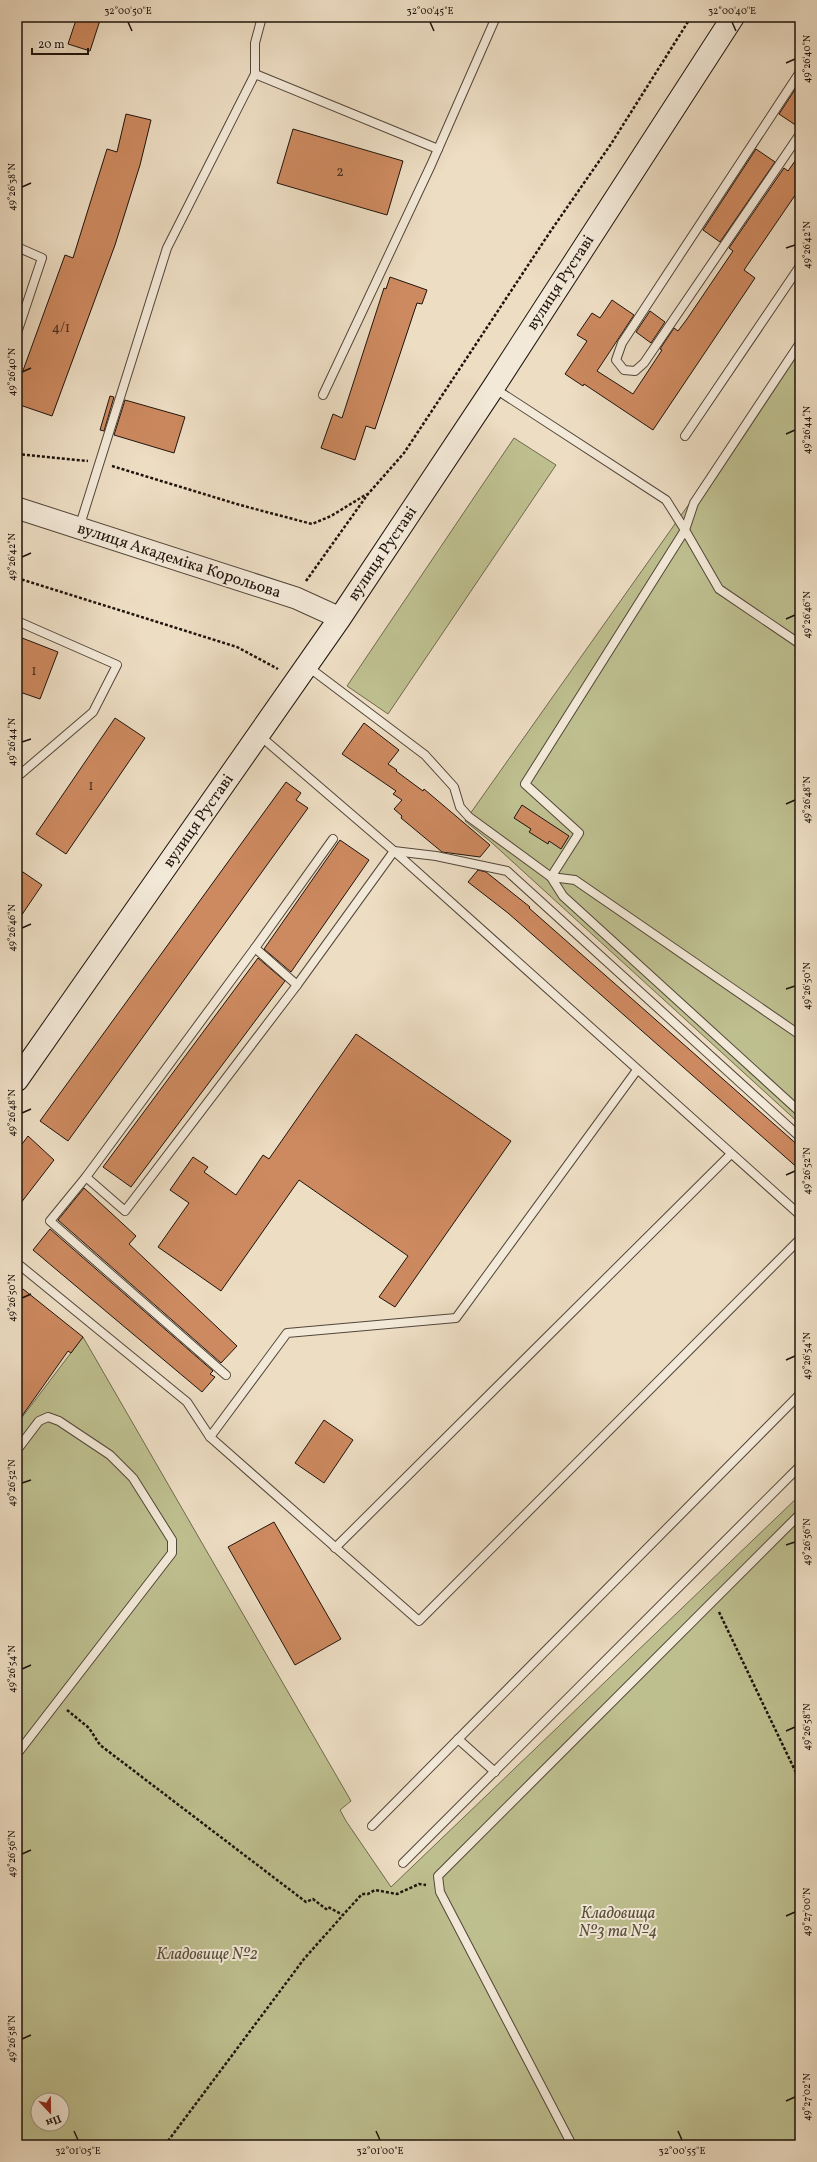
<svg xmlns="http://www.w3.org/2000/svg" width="817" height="2162" font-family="Vollkorn,serif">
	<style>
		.green { fill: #bebf8f; stroke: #6e6a4e; fill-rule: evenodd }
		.building { fill: #cd895f; stroke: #1f140d }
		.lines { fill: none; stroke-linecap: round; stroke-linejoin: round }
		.service-casing { stroke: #52463a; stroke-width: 10 }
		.tertiary-casing { stroke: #52463a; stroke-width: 23 }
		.secondary-casing { stroke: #1f140d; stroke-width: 24 }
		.path { stroke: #1f140d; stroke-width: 2.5; stroke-dasharray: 3 2; stroke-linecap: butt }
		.service { stroke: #f3e9d8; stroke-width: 8 }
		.tertiary { stroke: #f3e9d8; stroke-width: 21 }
		.secondary { stroke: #f3e9d8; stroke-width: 22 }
		.ticks { fill: none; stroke: #1f140d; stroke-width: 1.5 }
		.labels { text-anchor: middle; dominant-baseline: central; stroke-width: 4; stroke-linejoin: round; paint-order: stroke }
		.number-label { font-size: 14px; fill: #4a3122 }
		.street-label { font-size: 16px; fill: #1f140d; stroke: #f3e9d8 }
		.park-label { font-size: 16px; font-style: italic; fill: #57503a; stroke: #f3e9d8 }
		.neatline { fill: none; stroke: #1f140d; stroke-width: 1.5 }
		.ticks-label { font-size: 10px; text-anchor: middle; fill: #1f140d }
	</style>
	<rect width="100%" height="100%" fill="#edddc3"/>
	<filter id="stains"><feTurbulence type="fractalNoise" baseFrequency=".005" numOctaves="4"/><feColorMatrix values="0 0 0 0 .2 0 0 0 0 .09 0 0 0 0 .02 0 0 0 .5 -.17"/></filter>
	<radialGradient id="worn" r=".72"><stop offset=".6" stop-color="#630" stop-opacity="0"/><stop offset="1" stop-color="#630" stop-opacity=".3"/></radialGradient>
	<g class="green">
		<path d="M 800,347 L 800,1124 L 491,842 L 465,821 Z"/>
		<path d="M 514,438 L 556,465 L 388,714 L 347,686 Z"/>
		<path d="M 83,1337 L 351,1801 L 340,1810 L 346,1821 L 391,1887 L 800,1495 L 800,2145 L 17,2145 L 17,1424 ZM 38,2100 L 62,2100 L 62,2124 L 38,2124 Z"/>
	</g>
	<g class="building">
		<path d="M 77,17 L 101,17 L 90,51 L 68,44 Z"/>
		<path d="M 800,82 L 800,128 L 779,114 Z"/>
		<path d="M 126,114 L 151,120 L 140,165 L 115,245 L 52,416 L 17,404 L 17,387 L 65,255 L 73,258 L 107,149 L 117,152 Z"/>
		<path d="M 293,129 L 403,161 L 387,215 L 277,183 Z"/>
		<path d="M 756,149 L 775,162 L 720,242 L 703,230 Z"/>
		<path d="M 800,154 L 800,188 L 744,270 L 755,278 L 653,430 L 584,384 L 583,386 L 565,374 L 587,341 L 577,335 L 592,313 L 600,318 L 612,300 L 634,315 L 597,371 L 633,394 L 662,350 L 660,349 L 674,328 L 678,331 L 687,319 L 733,251 L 729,248 L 784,168 L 788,171 Z"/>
		<path d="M 390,277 L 427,290 L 422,304 L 417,303 L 375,429 L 366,426 L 355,460 L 321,448 L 333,414 L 342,418 L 384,288 L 386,289 Z"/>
		<path d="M 650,311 L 665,322 L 651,343 L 636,332 Z"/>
		<path d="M 110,396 L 114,397 L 104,431 L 100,430 Z"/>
		<path d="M 125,400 L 185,417 L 174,453 L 114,435 Z"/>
		<path d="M 17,636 L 58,652 L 40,699 L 17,691 Z"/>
		<path d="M 115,718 L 145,738 L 66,854 L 36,834 Z"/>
		<path d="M 364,723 L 399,750 L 388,764 L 397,770 L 396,771 L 423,791 L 424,789 L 490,845 L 480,857 L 442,852 L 401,818 L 402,816 L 394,809 L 402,800 L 393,794 L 396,791 L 342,754 Z"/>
		<path d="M 286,782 L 301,793 L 296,800 L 308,808 L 68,1141 L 40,1121 Z"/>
		<path d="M 522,805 L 569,836 L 561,849 L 549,841 L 548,844 L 529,832 L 531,829 L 514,818 Z"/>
		<path d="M 340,840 L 369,860 L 291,972 L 264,949 Z"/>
		<path d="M 17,868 L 42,885 L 17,922 Z"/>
		<path d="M 478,870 L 486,872 L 530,907 L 529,908 L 800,1147 L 800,1170 L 508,913 L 468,882 Z"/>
		<path d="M 258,958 L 285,981 L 131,1187 L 103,1167 Z"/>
		<path d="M 356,1034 L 511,1141 L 395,1307 L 379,1297 L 408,1256 L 299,1180 L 221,1291 L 158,1247 L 189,1203 L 170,1190 L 193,1157 L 208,1167 L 204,1172 L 236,1195 L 263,1155 L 269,1159 Z"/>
		<path d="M 28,1136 L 54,1160 L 17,1208 L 17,1151 Z"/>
		<path d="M 84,1188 L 136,1236 L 129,1244 L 237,1346 L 221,1363 L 58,1220 Z"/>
		<path d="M 50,1229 L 213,1371 L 210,1374 L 215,1377 L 202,1392 L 33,1250 Z"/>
		<path d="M 23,1289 L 83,1337 L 71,1353 L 68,1351 L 17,1423 L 17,1297 Z"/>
		<path d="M 324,1420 L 353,1440 L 324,1483 L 295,1463 Z"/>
		<path d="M 274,1522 L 341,1639 L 295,1665 L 228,1547 Z"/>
	</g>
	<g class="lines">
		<defs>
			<g id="service">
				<path d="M 800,72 L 622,343 L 616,360 L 624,370 L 635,371 L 644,363 L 800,134"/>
				<path d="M 255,74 L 255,43 L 262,17"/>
				<path d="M 17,247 L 42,258 L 17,333"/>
				<path d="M 800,343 L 694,503 L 685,530 L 719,589 L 800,644"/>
				<path d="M 494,388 L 666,500 L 685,530 L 525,784 L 579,833 L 551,877 L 563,896 L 800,1112"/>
				<path d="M 323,395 L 431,165 L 496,17"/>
				<path d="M 685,436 L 800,266"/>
				<path d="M 79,528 L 167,248 L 255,74 L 438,149"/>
				<path d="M 17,621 L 117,665 L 93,712 L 17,777"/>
				<path d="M 307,666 L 425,755 L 454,787 L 460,807 L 469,817 L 551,877 L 575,880 L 800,1035"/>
				<path d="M 259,735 L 394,851 L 800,1215"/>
				<path d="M 255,948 L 297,985"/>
				<path d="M 86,1177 L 125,1211 L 297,985 L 394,851 L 436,856 L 507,871 L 800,1137"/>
				<path d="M 17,1263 L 187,1402 L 210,1437 L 419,1621 L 800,1239"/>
				<path d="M 226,1375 L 50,1221 L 86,1177 L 255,948 L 333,839"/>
				<path d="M 210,1437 L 287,1333 L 456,1318 L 637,1070"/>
				<path d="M 17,1450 L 39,1421 L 48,1417 L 59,1421 L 110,1455 L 133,1478 L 172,1540 L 172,1553 L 17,1754"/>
				<path d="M 335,1548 L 731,1154"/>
				<path d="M 458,1739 L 495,1772"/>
				<path d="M 372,1826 L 800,1394"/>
				<path d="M 403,1863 L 800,1466"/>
				<path d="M 572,2145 L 440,1892 L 438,1876 L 800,1514"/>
			</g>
			<path id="tertiary" d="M 17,508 L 296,598 L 340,618"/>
			<path id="secondary" d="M 17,1080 L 340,618 L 493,388 L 733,17"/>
		</defs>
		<use href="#service" class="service-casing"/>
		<use href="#tertiary" class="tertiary-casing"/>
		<use href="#secondary" class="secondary-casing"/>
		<g class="path">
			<path d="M 17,454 L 88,461"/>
			<path d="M 112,466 L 240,505 L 312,524 L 331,516 L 367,494"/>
			<path d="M 17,578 L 237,647 L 278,669"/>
			<path d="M 306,581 L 368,494 L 404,453 L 550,232 L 611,144 L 691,17"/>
			<path d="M 719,1612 L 800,1781"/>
			<path d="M 67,1710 L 89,1728 L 100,1745 L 306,1902 L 313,1899 L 326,1909 L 328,1907 L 343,1915 L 362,1894 L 368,1894 L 375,1890 L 397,1894 L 419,1884 L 426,1885"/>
			<path d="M 165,2145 L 304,1959 L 343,1915"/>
		</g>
		<use href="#service" class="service"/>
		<use href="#tertiary" class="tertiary"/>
		<use href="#secondary" class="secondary"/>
	</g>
	<path class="ticks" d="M 128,22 L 132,31M 430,22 L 434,31M 732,22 L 736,31M 786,63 L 795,59M 22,187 L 31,183M 786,248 L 795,245M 22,372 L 31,368M 786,434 L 795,430M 22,557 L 31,553M 786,619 L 795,615M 22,742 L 31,739M 786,804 L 795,800M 22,928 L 31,924M 786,989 L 795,986M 22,1113 L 31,1109M 786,1175 L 795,1171M 22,1298 L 31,1294M 786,1360 L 795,1356M 22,1483 L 31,1480M 786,1545 L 795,1542M 22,1669 L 31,1665M 786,1731 L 795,1727M 22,1854 L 31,1850M 786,1916 L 795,1912M 22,2039 L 31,2035M 786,2101 L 795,2097M 74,2131 L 78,2140M 376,2131 L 380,2140M 678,2131 L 682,2140"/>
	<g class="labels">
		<g class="number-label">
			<text x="340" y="172">2</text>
			<text x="61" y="328">4/1</text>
			<text x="34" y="671">1</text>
			<text x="91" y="786">1</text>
		</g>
		<g class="street-label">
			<text transform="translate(561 283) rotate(-57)">вулиця Руставі</text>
			<text transform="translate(383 554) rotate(-56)">вулиця Руставі</text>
			<text transform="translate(179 561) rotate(18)">вулиця Академіка Корольова</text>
			<text transform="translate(199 821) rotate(-55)">вулиця Руставі</text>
		</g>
		<g class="park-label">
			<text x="618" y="1914">Кладовища<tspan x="618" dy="18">№3 та №4</tspan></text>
			<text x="207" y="1955">Кладовище №2</text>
		</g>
	</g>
	<rect width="817" height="2162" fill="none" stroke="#edddc3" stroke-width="44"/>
	<g transform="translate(50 2112) rotate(158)"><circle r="19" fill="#f3e9d8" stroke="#9e9487"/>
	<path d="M0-3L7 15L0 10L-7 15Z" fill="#8f2418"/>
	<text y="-6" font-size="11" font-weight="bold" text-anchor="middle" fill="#1f140d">Пн</text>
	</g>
	<path d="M32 48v6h56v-6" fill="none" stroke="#1f140d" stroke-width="2"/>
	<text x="38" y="48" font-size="12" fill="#1f140d" stroke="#f3e9d8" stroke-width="3" paint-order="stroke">20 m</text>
	<rect x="22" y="22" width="773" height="2118" class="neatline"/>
	<g class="ticks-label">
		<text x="128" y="14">32°00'50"E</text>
		<text x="430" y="14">32°00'45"E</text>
		<text x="732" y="14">32°00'40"E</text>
		<text transform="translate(806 59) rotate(-90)" y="4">49°26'40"N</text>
		<text transform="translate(11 187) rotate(-90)" y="4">49°26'38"N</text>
		<text transform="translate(806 245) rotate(-90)" y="4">49°26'42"N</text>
		<text transform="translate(11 372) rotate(-90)" y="4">49°26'40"N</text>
		<text transform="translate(806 430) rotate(-90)" y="4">49°26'44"N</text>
		<text transform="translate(11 557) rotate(-90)" y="4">49°26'42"N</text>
		<text transform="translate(806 615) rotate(-90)" y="4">49°26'46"N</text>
		<text transform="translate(11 742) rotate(-90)" y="4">49°26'44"N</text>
		<text transform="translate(806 800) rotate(-90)" y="4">49°26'48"N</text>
		<text transform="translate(11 928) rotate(-90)" y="4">49°26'46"N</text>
		<text transform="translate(806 986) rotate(-90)" y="4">49°26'50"N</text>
		<text transform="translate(11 1113) rotate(-90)" y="4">49°26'48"N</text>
		<text transform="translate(806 1171) rotate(-90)" y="4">49°26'52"N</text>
		<text transform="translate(11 1298) rotate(-90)" y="4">49°26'50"N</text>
		<text transform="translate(806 1356) rotate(-90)" y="4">49°26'54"N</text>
		<text transform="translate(11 1483) rotate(-90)" y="4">49°26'52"N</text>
		<text transform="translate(806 1542) rotate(-90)" y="4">49°26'56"N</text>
		<text transform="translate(11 1669) rotate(-90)" y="4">49°26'54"N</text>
		<text transform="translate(806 1727) rotate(-90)" y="4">49°26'58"N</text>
		<text transform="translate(11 1854) rotate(-90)" y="4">49°26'56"N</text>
		<text transform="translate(806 1912) rotate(-90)" y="4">49°27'00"N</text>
		<text transform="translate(11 2039) rotate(-90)" y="4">49°26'58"N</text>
		<text transform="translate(806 2097) rotate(-90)" y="4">49°27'02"N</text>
		<text x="78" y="2154">32°01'05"E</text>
		<text x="380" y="2154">32°01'00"E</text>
		<text x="682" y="2154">32°00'55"E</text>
	</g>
	<rect width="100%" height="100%" filter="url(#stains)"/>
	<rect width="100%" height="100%" fill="url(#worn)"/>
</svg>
